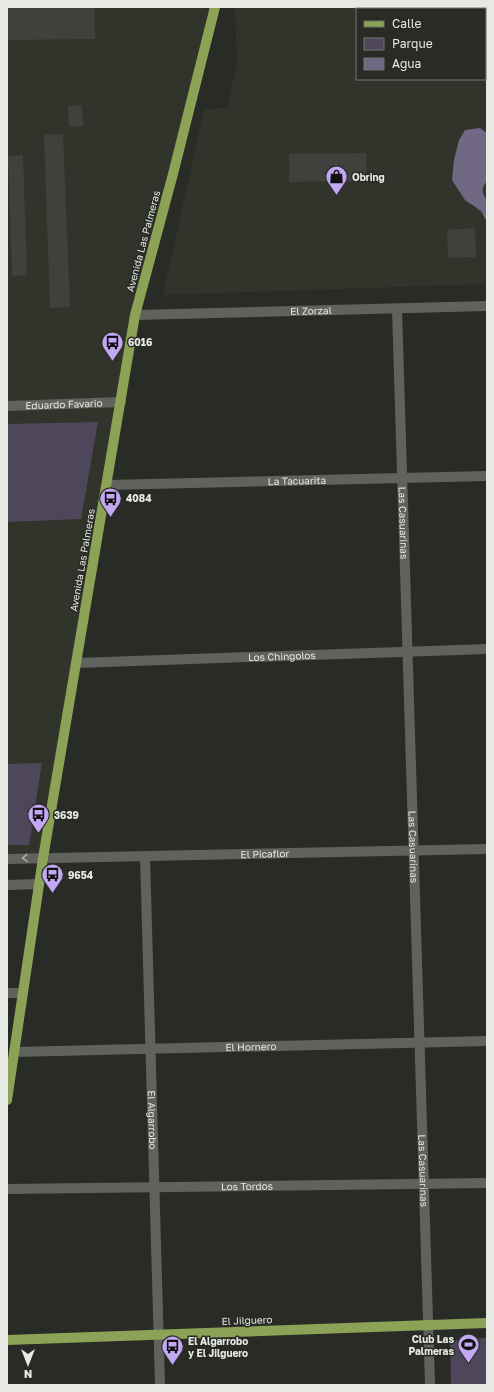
<svg xmlns="http://www.w3.org/2000/svg" width="494" height="1392" font-family="'Golos Text',sans-serif">
	<style>
		.built { fill: #31342a; fill-rule: evenodd }
		.green { fill: #4e475c }
		.water { fill: #716883 }
		.building { fill: #3f413c }
		.lines { fill: none; stroke-linecap: round; stroke-linejoin: round }
		.minor { stroke: #60625d; stroke-width: 10 }
		.major { stroke: #8ca256; stroke-width: 10 }
		.oneway { stroke: #aaaca8 }
		.labels { text-anchor: middle; dominant-baseline: central; stroke-width: 3; stroke-linejoin: round; paint-order: stroke }
		.poi-label { font-size: 10px; font-weight: bold; fill: #e7e9e5; stroke: #292b26; text-anchor: start }
		.street-label { font-size: 10px; fill: #e7e9e5; stroke: #292b26 }
	</style>
	<rect width="100%" height="100%" fill="#292b26"/>
	<g class="built">
		<path d="M 7,7 L 215,7 L 135,315 L 43,858 L 7,859 Z"/>
		<path d="M 235,7 L 487,7 L 487,284 L 163,295 L 204,110 L 227,107 L 237,64 ZM 357,9 L 485,9 L 485,79 L 357,79 Z"/>
	</g>
	<g class="green">
		<path d="M 98,422 L 81,519 L 7,522 L 7,424 Z"/>
		<path d="M 42,763 L 29,845 L 7,845 L 7,764 Z"/>
		<path d="M 487,1338 L 487,1385 L 451,1385 L 450,1344 L 458,1339 Z"/>
	</g>
	<path class="water" d="M 480,128 L 487,133 L 487,181 C 479,191 484,193 487,202 C 488,208 487,216 487,222 L 481,211 L 465,200 L 452,180 L 454,160 L 459,140 L 465,130 Z"/>
	<g class="building">
		<path d="M 7,7 L 95,7 L 95,39 L 7,40 Z"/>
		<path d="M 82,105 L 83,126 L 69,127 L 68,106 Z"/>
		<path d="M 63,134 L 70,307 L 50,308 L 44,135 Z"/>
		<path d="M 366,153 L 366,181 L 289,182 L 289,154 Z"/>
		<path d="M 23,155 L 27,275 L 12,276 L 8,156 Z"/>
		<path d="M 475,228 L 476,257 L 448,258 L 447,230 Z"/>
	</g>
	<g class="lines">
		<g class="minor">
			<path id="s1" d="M 397,309 L 430,1385"/>
			<path id="s2" d="M 135,315 L 487,306"/>
			<path id="s3" d="M 7,406 L 121,402"/>
			<path id="s4" d="M 107,485 L 487,476"/>
			<path id="s5" d="M 76,663 L 487,649"/>
			<path id="s6" d="M 145,856 L 160,1385"/>
			<path id="s7" d="M 7,859 L 487,849"/>
			<path d="M 7,885 L 39,884"/>
			<path d="M 7,993 L 23,993"/>
			<path id="s8" d="M 14,1052 L 487,1041"/>
			<path id="s9" d="M 7,1189 L 487,1183"/>
		</g>
		<g class="major">
			<path d="M 7,1100 L 43,858 L 135,315 L 173,174 L 215,7"/>
			<path d="M 7,1340 L 487,1323"/>
		</g>
	</g>
	<defs><path id="oneway-chevron" d="M-2-3.5L2.5 0L-2 3.5" fill="none" stroke-width="1.6" stroke-linecap="round" stroke-linejoin="round"/></defs>
	<use class="oneway" href="#oneway-chevron" transform="translate(25 858) rotate(178)"/>
	<defs>
		<symbol id="shop-pin" viewBox="-11 -11 22 30"><path d="M0 17L-7.5 6A9.5 9.5 0 1 1 7.5 6Z" fill="#c2a7f2" stroke="#292b26"/><path d="M-5-2.5h2.3a2.7 3.5 0 0 1 5.4 0H5L5.5 6h-11ZM-1.5-2.5h3a1.5 2.3 0 0 0-3 0Z" fill="#111"/></symbol>
		<symbol id="bus-pin" viewBox="-11 -11 22 30"><path d="M0 17L-7.5 6A9.5 9.5 0 1 1 7.5 6Z" fill="#c2a7f2" stroke="#292b26"/><path d="M-5-6H5V4H4V6H2V4H-2V6H-4V4H-5ZM-3.5-4V0h7V-4ZM-3.5 1.2v1.5H-2V1.2ZM2 1.2v1.5H3.5V1.2Z" fill="#111"/></symbol>
		<symbol id="stadium-pin" viewBox="-11 -11 22 30"><path d="M0 17L-7.5 6A9.5 9.5 0 1 1 7.5 6Z" fill="#c2a7f2" stroke="#292b26"/><path d="M0-5a6.5 5 0 1 0 0 10a6.5 5 0 1 0 0-10ZM-3.5-1.8h7v3.6h-7Z" fill="#111"/></symbol>
	</defs>
	<g fill-rule="evenodd">
		<use href="#shop-pin" x="324" y="164" width="25" height="34"/>
		<use href="#bus-pin" x="100" y="330" width="25" height="34"/>
		<use href="#bus-pin" x="98" y="486" width="25" height="34"/>
		<use href="#bus-pin" x="26" y="802" width="25" height="34"/>
		<use href="#bus-pin" x="40" y="862" width="25" height="34"/>
		<use href="#stadium-pin" x="456" y="1332" width="25" height="34"/>
		<use href="#bus-pin" x="160" y="1334" width="25" height="34"/>
	</g>
	<g class="labels">
		<g class="poi-label">
			<text x="352" y="177">Obring</text>
			<text x="128" y="342">6016</text>
			<text x="126" y="498">4084</text>
			<text x="54" y="815">3639</text>
			<text x="68" y="875">9654</text>
			<text x="454" y="1339" text-anchor="end">Club Las<tspan x="454" dy="12">Palmeras</tspan></text>
			<text x="188" y="1341">El Algarrobo<tspan x="188" dy="12">y El Jilguero</tspan></text>
		</g>
		<g class="street-label">
			<text transform="translate(143 241) rotate(-75)">Avenida Las Palmeras</text>
			<text stroke="none"><textPath href="#s2" startOffset="176">El Zorzal</textPath></text>
			<text stroke="none"><textPath href="#s3" startOffset="57">Eduardo Favario</textPath></text>
			<text stroke="none"><textPath href="#s4" startOffset="190">La Tacuarita</textPath></text>
			<text stroke="none"><textPath href="#s1" startOffset="214">Las Casuarinas</textPath></text>
			<text transform="translate(82 560) rotate(-80)">Avenida Las Palmeras</text>
			<text stroke="none"><textPath href="#s5" startOffset="206">Los Chingolos</textPath></text>
			<text stroke="none"><textPath href="#s1" startOffset="538">Las Casuarinas</textPath></text>
			<text stroke="none"><textPath href="#s7" startOffset="258">El Picaflor</textPath></text>
			<text stroke="none"><textPath href="#s8" startOffset="237">El Hornero</textPath></text>
			<text stroke="none"><textPath href="#s6" startOffset="264">El Algarrobo</textPath></text>
			<text stroke="none"><textPath href="#s1" startOffset="862">Las Casuarinas</textPath></text>
			<text stroke="none"><textPath href="#s9" startOffset="240">Los Tordos</textPath></text>
			<text transform="translate(247 1320) rotate(-2)">El Jilguero</text>
		</g>
	</g>
	<rect width="494" height="1392" fill="none" stroke="#e7e9e5" stroke-width="16"/>
	<rect x="356" y="8" width="130" height="72" fill="#292b26" stroke="#757772"/>
	<rect x="364" y="21" width="20" height="6" fill="#8ca256" stroke="#757772"/>
	<text x="392" y="28" font-size="12" fill="#e7e9e5">Calle</text>
	<rect x="364" y="38" width="20" height="12" fill="#4e475c" stroke="#757772"/>
	<text x="392" y="48" font-size="12" fill="#e7e9e5">Parque</text>
	<rect x="364" y="58" width="20" height="12" fill="#716883" stroke="#757772"/>
	<text x="392" y="68" font-size="12" fill="#e7e9e5">Agua</text>
	<g transform="translate(28 1364) rotate(180)" stroke="#292b26" stroke-width="3" paint-order="stroke">
	<path d="M0-3L7 15L0 10L-7 15Z" fill="#e7e9e5"/>
	<text y="-6" font-size="11" font-weight="bold" text-anchor="middle" fill="#e7e9e5">N</text>
	</g>
</svg>
